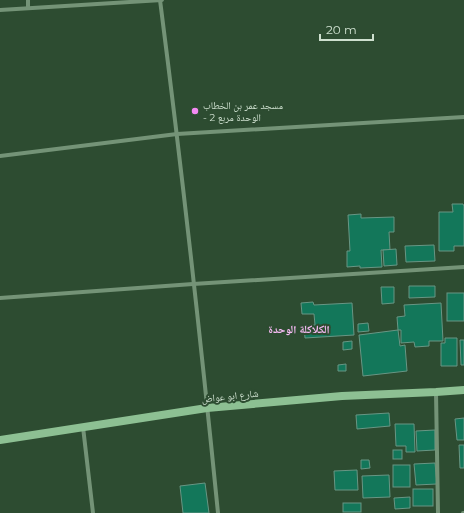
<svg xmlns="http://www.w3.org/2000/svg" width="464" height="513" font-family="Montserrat,'Noto Naskh Arabic',sans-serif">
	<style>
		.building { fill: #13775a; stroke: #689684 }
		.lines { fill: none; stroke-linecap: round; stroke-linejoin: round }
		.street { stroke: #749377; stroke-width: 4 }
		.secondary { stroke: #8dc093; stroke-width: 8 }
		.poi-dot { fill: #f38af2; stroke: #2d4c31; stroke-width: 1.5 }
		.labels { text-anchor: middle; dominant-baseline: central; stroke-width: 4; stroke-linejoin: round; paint-order: stroke }
		.poi-label { font-size: 10px; fill: #cee0cf; stroke: #2d4c31; text-anchor: start }
		.street-label { font-size: 10px; fill: #cee0cf; stroke: #2d4c31 }
		.neighbourhood-label { font-size: 11px; font-weight: bold; fill: #f6bbf4; stroke: #2d4c31 }
	</style>
	<rect width="100%" height="100%" fill="#2d4c31"/>
	<g class="building">
		<path d="M 452,204 L 463,204 L 464,206 L 464,246 L 454,246 L 454,251 L 439,251 L 439,212 L 453,212 Z"/>
		<path d="M 361,214 L 361,218 L 394,217 L 394,232 L 389,232 L 390,250 L 381,250 L 382,267 L 360,268 L 360,266 L 347,267 L 347,251 L 350,251 L 348,215 Z"/>
		<path d="M 434,245 L 435,261 L 406,262 L 405,246 Z"/>
		<path d="M 396,249 L 397,265 L 384,266 L 383,250 Z"/>
		<path d="M 409,286 L 435,286 L 435,297 L 409,298 Z"/>
		<path d="M 381,287 L 394,287 L 394,303 L 382,304 Z"/>
		<rect x="447" y="293" width="17" height="28"/>
		<path d="M 313,302 L 314,305 L 352,303 L 354,335 L 305,338 L 304,326 L 315,325 L 314,314 L 302,314 L 301,303 Z"/>
		<path d="M 441,303 L 443,341 L 429,341 L 429,346 L 415,347 L 414,342 L 401,343 L 401,330 L 398,330 L 397,317 L 405,316 L 404,305 Z"/>
		<path d="M 368,323 L 369,331 L 358,332 L 358,324 Z"/>
		<path d="M 398,330 L 400,346 L 405,345 L 407,371 L 363,376 L 359,335 Z"/>
		<path d="M 445,338 L 457,338 L 457,366 L 441,366 L 441,343 L 445,343 Z"/>
		<path d="M 460,340 L 464,340 L 464,365 L 461,365 Z"/>
		<path d="M 352,341 L 352,349 L 343,350 L 343,342 Z"/>
		<path d="M 346,364 L 346,371 L 338,371 L 338,365 Z"/>
		<path d="M 389,413 L 390,426 L 357,429 L 356,415 Z"/>
		<path d="M 464,418 L 464,440 L 457,440 L 455,419 Z"/>
		<path d="M 395,424 L 414,424 L 415,452 L 406,452 L 406,446 L 396,446 Z"/>
		<path d="M 435,430 L 435,450 L 417,451 L 416,431 Z"/>
		<path d="M 459,445 L 464,445 L 464,468 L 460,468 Z"/>
		<rect x="393" y="450" width="9" height="9"/>
		<path d="M 361,460 L 369,460 L 370,468 L 361,469 Z"/>
		<path d="M 435,463 L 437,484 L 416,485 L 414,464 Z"/>
		<rect x="393" y="465" width="17" height="22"/>
		<path d="M 357,470 L 358,490 L 335,490 L 334,471 Z"/>
		<path d="M 389,475 L 390,497 L 363,498 L 362,476 Z"/>
		<path d="M 205,483 L 209,513 L 183,513 L 180,486 Z"/>
		<rect x="413" y="489" width="20" height="17"/>
		<path d="M 410,497 L 410,508 L 395,509 L 394,498 Z"/>
		<rect x="343" y="503" width="18" height="9"/>
	</g>
	<g class="lines">
		<g class="street">
			<path d="M 28,0 L 28,8"/>
			<path d="M 160,0 C 182,171 201,342 218,513"/>
			<path d="M 0,10 L 162,0"/>
			<path d="M 0,156 L 177,134 L 464,117"/>
			<path d="M 0,298 L 193,284 L 464,267"/>
			<path d="M 436,392 L 438,513"/>
			<path d="M 83,427 L 93,513"/>
			<path d="M 463,513 L 464,513"/>
		</g>
		<path class="secondary" d="M 0,440 L 207,408 L 342,396 L 436,392 L 464,390"/>
	</g>
	<circle class="poi-dot" cx="195" cy="111" r="4"/>
	<g class="labels">
		<g class="poi-label">
			<text x="203" y="105">مسجد عمر بن الخطاب<tspan x="203" dy="12">- الوحدة مربع 2</tspan></text>
		</g>
		<g class="street-label">
			<text transform="translate(230 396) rotate(-6)">شارع ابو عواض</text>
		</g>
		<g class="neighbourhood-label">
			<text x="299" y="329">الكلاكلة الوحدة</text>
		</g>
	</g>
	<path d="M320 34v6h53v-6" fill="none" stroke="#cee0cf" stroke-width="2"/>
	<text x="326" y="34" font-size="12" fill="#cee0cf" stroke="#2d4c31" stroke-width="3" paint-order="stroke">20 m</text>
</svg>
